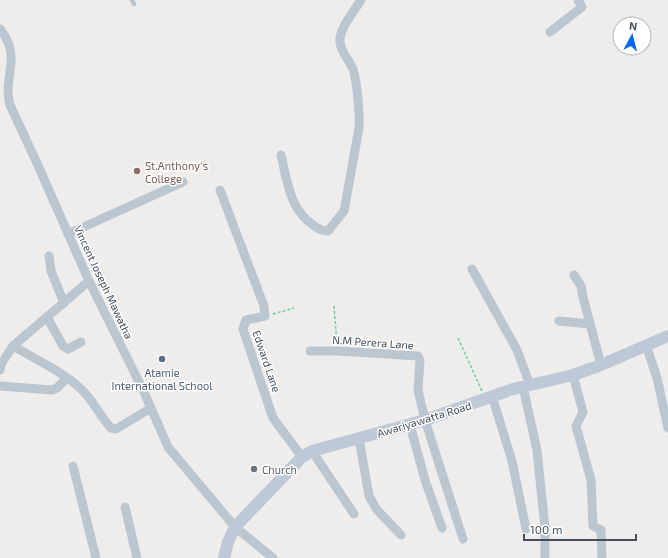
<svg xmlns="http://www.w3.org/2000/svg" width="668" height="558" font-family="'Exo 2',sans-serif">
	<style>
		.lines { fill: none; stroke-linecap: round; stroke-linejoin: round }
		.path { stroke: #6bd2a1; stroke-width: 1.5; stroke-dasharray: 3 2; stroke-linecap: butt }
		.lane { stroke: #bbc7d0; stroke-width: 4.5 }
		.street { stroke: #bbc7d0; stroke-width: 9 }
		.secondary { stroke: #bdc9d7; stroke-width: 12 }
		.education-dot { fill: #8d6e63; stroke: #fff; stroke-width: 1.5 }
		.service-dot { fill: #5c6f8a; stroke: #fff; stroke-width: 1.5 }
		.worship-dot { fill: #6b7280; stroke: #fff; stroke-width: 1.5 }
		.labels { text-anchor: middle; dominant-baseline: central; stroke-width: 3; stroke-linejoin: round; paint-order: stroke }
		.education-label { font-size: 11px; fill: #785e54; stroke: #fff; text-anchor: start }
		.street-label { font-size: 11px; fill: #434f5b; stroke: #fff }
		.service-label { font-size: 11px; fill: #4e5e75; stroke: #fff }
		.worship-label { font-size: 11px; fill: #5b616d; stroke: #fff; text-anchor: start }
	</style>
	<rect width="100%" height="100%" fill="#efecec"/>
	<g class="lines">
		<g class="path">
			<path d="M 334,306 L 337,344"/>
			<path d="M 273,314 L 294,308"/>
			<path d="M 458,338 L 482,391"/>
		</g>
		<path class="lane" d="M 132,0 L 134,4"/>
		<g class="street">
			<path d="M 0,29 C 23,58 2,76 10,105 L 36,161 L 89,281 L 144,392 L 168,447 L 235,527 L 273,558"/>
			<path d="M 550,32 L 582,7 L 578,0"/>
			<path d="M 281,155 C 287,180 290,210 313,225 C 318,229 322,231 328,231 L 344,211 L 359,128 C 360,115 357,82 353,69 C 349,60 338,48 340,38 C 342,25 354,11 361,0"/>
			<path d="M 220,190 L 264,306 L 265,316 L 246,320 L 243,329 L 273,418 L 302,457"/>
			<path d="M 68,234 L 183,182"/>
			<path d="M 49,256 L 51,271 L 64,303"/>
			<path d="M 472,269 L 517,350 L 530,385"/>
			<path d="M 574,275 L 581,286 L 583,297 L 601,365"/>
			<path d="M 47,317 L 63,346 L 68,349 L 81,342"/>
			<path d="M 559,321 L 590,324"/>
			<path d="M 646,345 L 657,378 L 668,428"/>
			<path d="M 13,346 C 35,359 63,372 81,389 C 93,400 100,416 111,428 L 116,429 L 151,408"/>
			<path d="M 310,351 L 337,351 L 418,356 L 420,360 L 418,390 L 425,420 L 463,539"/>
			<path d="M 0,370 L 1,364 L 13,346 L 89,281"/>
			<path d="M 573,375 L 583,412 L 576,426 L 591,480 L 593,526 L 601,530 L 602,558"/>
			<path d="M 0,386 L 52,390 L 57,388 L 67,378"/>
			<path d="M 523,387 L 537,450 L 545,528 L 545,558"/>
			<path d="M 492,396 L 512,461 L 526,529"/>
			<path d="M 410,425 L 425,480 L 442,528"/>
			<path d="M 359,439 L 369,496 L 377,510 L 401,535"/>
			<path d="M 312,451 L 354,514"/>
			<path d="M 73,466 L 96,558"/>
			<path d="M 125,507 L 137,558"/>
		</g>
		<path class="secondary" d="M 224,558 L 228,542 L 235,527 L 302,457 L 312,451 L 425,420 L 513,389 L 573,375 L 601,365 L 668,336"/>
	</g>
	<circle class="education-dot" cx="137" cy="171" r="4"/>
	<circle class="service-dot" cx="162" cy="359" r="4"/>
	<circle class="worship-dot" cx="254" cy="469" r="4"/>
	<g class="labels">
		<g class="education-label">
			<text x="145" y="165">St.Anthony's<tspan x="145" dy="13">College</tspan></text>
		</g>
		<g class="street-label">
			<text transform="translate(104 282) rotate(65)">Vincent Joseph Mawatha</text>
			<text transform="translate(373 342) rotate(4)">N.M Perera Lane</text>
			<text transform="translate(267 361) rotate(71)">Edward Lane</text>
			<text transform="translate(424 419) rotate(-17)">Awariyawatta Road</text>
		</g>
		<g class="service-label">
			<text x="162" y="372">Atamie<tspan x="162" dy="13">International School</tspan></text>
		</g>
		<g class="worship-label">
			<text x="262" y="469">Church</text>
		</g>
	</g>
	<g transform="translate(632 36) rotate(7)"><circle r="19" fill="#ffffff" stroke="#b4b9bd"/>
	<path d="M0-3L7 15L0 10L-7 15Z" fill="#0b68ea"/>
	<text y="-6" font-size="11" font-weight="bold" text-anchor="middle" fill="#434f5b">N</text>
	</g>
	<path d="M524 534v6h112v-6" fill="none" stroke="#434f5b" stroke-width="2"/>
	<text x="530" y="534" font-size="12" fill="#434f5b" stroke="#ffffff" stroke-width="3" paint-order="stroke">100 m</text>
</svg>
